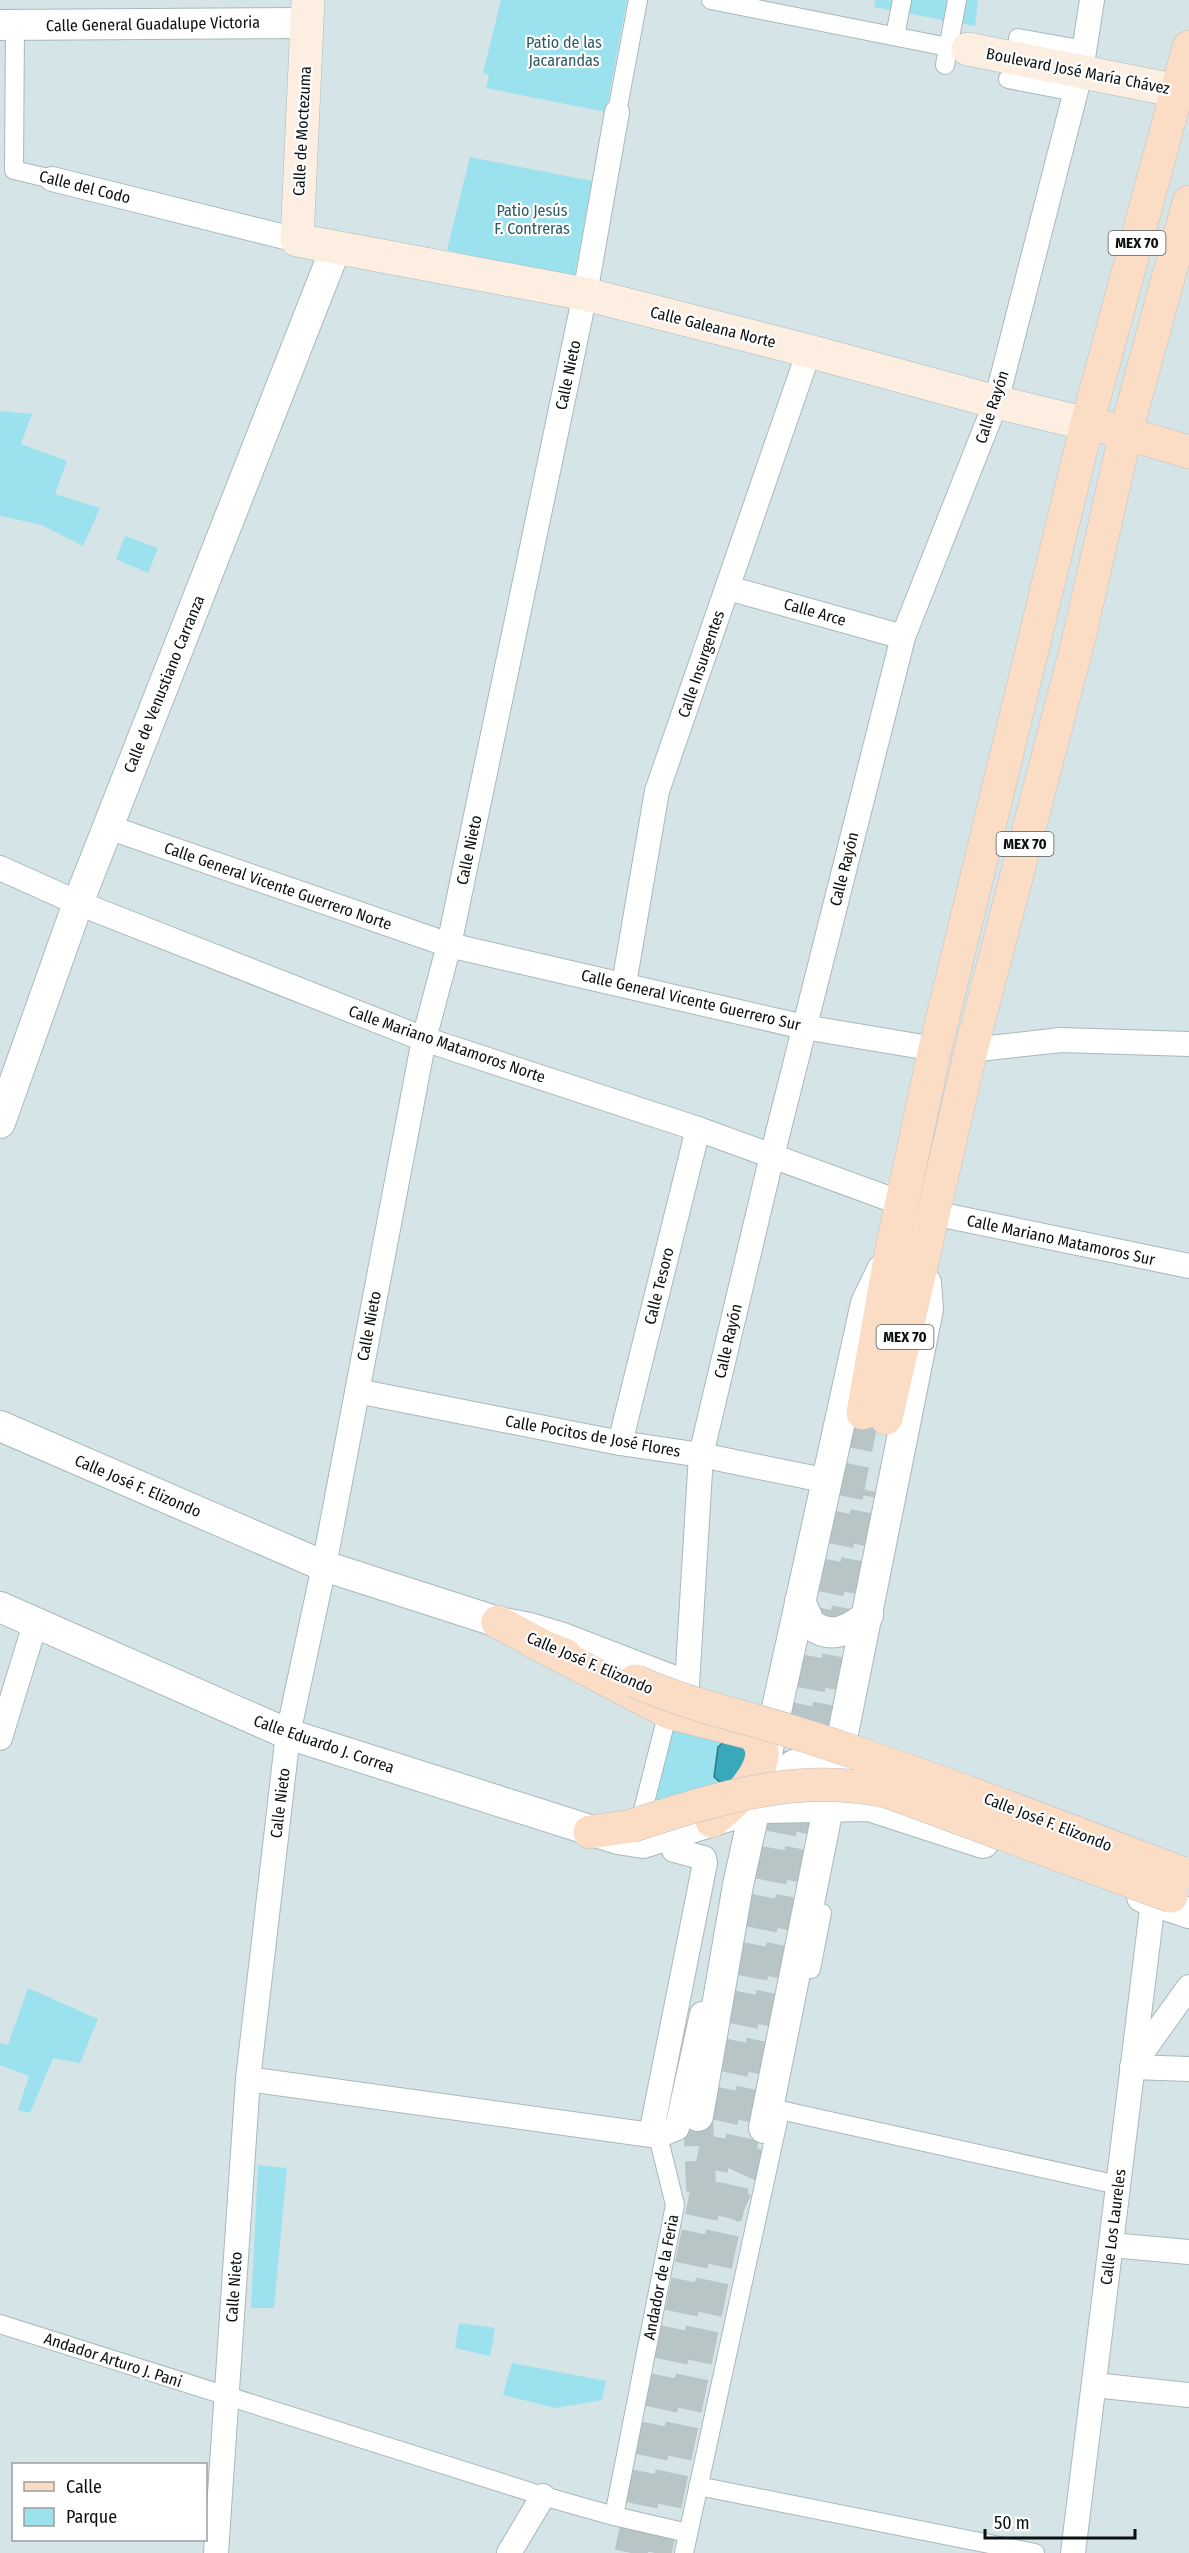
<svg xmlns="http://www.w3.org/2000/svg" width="1189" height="2553" font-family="'Fira Sans Condensed',sans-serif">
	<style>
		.green { fill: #9ce1ee }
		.water { fill: #39a8b9; stroke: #2b7a87; stroke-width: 1.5 }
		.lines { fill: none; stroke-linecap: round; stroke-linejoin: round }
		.tertiary-tunnel { stroke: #b7c5c7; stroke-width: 30; stroke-dasharray: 30 15; stroke-linecap: butt }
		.primary-tunnel { stroke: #b7c5c7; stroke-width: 33; stroke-dasharray: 33 16; stroke-linecap: butt }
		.pedestrian-casing { stroke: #a9b8bb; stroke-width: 20 }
		.minor-casing { stroke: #a9b8bb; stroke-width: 26 }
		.tertiary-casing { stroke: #a9b8bb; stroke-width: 32 }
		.secondary-casing { stroke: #a9b8bb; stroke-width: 34 }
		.primary-casing { stroke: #c0c1c1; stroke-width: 34 }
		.pedestrian { stroke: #fff; stroke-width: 18 }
		.minor { stroke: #fff; stroke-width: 24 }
		.tertiary { stroke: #fff; stroke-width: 30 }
		.secondary { stroke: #fdeee2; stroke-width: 33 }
		.primary { stroke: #fbdcc5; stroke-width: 33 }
		.primary-bridge-casing { stroke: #c0c1c1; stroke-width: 34; stroke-linecap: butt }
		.primary-bridge { stroke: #fbdcc5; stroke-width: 33 }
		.labels { text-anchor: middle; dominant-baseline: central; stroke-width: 4.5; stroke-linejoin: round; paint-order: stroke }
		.shield { fill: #fff; stroke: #545858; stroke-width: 1.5 }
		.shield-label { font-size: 15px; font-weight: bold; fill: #0b1011 }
		.street-label { font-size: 16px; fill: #0b1011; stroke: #fff }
		.park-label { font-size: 16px; fill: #2c5b63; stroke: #fff }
	</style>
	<rect width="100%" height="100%" fill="#d5e5e7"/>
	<g class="green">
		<path d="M 501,0 L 627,0 L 606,112 L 486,88 L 489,75 L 483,73 Z"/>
		<path d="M 876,0 L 978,0 L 975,26 L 874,7 Z"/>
		<path d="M 470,157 L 592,181 L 574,279 L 447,250 Z"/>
		<path d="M 0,411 L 32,414 L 21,444 L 67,461 L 55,494 L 100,508 L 83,546 L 42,525 L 0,516 Z"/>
		<path d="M 125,536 L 158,548 L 148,573 L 116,559 Z"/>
		<path d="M 662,1716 L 728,1733 L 752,1773 L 634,1820 Z"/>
		<path d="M 28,1988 L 98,2019 L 80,2063 L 53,2058 L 30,2113 L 18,2110 L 29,2076 L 0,2065 L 0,2043 L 8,2045 Z"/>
		<path d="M 258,2165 L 287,2168 L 274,2308 L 251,2308 Z"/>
		<path d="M 459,2323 L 495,2328 L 490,2356 L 455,2348 Z"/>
		<path d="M 512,2363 L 606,2381 L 602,2400 L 556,2408 L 503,2395 Z"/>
	</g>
	<path class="water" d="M 726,1740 L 747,1743 L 751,1763 L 725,1786 L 714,1777 L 718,1747 Z"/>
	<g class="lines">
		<g class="tertiary-tunnel">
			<path d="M 698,2116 L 702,2210"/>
			<path d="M 725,2216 L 764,2128"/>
		</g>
		<g class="primary-tunnel">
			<path d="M 631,2553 L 745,2008 L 863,1413"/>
			<path d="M 655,2553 L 782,1950 L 871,1491"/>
		</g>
		<defs>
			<g id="pedestrian">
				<path d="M 711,0 L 948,47"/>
				<path d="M 15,26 L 14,170 L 52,179"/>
				<path d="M 895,36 L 902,0"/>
				<path d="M 1018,38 L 1085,50"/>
				<path d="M 945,65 L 957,0"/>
				<path d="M 1008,79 L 1075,92"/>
				<path d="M 617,112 L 638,0"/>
				<path d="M 642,1814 L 668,1712"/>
				<path d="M 811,1969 L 822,1913"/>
				<path d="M 780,2110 L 1118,2185"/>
				<path d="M 0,2324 L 543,2496 L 614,2516 L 688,2533"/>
				<path d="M 698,2486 L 1035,2553"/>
				<path d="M 614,2516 L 675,2205 L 658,2136"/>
				<path d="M 684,2553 L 779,2116"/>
			</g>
			<g id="minor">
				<path d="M 52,179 L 297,240"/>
				<path d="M 728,588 L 903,637"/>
				<path d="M 108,827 L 449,945 L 804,1027 L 935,1049"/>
				<path d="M 0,868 L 78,903 L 424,1039 L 698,1129 L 901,1203"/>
				<path d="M 624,984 L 657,791 L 809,351"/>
				<path d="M 971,1050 L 1061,1040 L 1189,1044"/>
				<path d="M 933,1213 L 1189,1266"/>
				<path d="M 357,1391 L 620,1443 L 701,1455 L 828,1481"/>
				<path d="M 620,1443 L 698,1129"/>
				<path d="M 687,1685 L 701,1455 L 770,1164 L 903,637 L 996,402 L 1081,71 L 1092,0"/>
				<path d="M 0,1738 L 35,1624"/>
				<path d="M 1133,2065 L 1189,1987"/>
				<path d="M 1132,2067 L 1189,2069"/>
				<path d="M 248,2079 L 658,2136 L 677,2128 L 702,2014"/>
				<path d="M 658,2136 L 653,2124 L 705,1863 L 704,1858 L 674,1850"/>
				<path d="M 1111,2245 L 1189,2252"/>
				<path d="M 1094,2385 L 1189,2395"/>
				<path d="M 216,2553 L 248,2079 L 288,1734 L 324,1566 L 424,1039 L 449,945 L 585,294 L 617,112"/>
				<path d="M 509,2553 L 543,2496"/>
				<path d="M 1073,2553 L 1153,1901"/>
			</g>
			<g id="tertiary">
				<path d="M 0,25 L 307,23"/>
				<path d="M 0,1123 L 78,903 L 336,247"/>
				<path d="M 0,1426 L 324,1566 L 498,1622 L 530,1628 L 560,1637 L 669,1679"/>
				<path d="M 800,1601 L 810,1624 C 831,1640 849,1631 868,1615"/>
				<path d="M 0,1607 L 288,1734 L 618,1839 L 643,1843 L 755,1808 L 869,1806 L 983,1843"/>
				<path d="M 760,1801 C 793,1756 803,1754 856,1766"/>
				<path d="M 1142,1897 L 1189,1913"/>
				<path d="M 698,2116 L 738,1885 L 866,1303 L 882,1270"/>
				<path d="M 764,2128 L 928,1309 L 926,1283"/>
			</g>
			<g id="secondary">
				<path d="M 308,0 L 297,240 L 585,294 L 809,351 L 996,402 L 1087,424"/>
				<path d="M 968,49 L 1178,91"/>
			</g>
			<g id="primary">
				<path d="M 1104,427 L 1189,452"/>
				<path d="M 863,1413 L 891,1253 L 935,1049 L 1087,424 L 1189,47"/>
				<path d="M 886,1418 L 971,1050 L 1078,642 L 1126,432 L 1189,202"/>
				<path d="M 498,1622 L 544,1647 L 565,1655"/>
				<path d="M 544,1647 L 668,1712 L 751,1733 C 785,1758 732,1805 712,1821"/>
				<path d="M 590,1832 L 631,1826"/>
			</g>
		</defs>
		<use href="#pedestrian" class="pedestrian-casing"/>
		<use href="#minor" class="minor-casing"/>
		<use href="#tertiary" class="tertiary-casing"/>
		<use href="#secondary" class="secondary-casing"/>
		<use href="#primary" class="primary-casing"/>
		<use href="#pedestrian" class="pedestrian"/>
		<use href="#minor" class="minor"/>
		<use href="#tertiary" class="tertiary"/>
		<use href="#secondary" class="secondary"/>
		<use href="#primary" class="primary"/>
		<defs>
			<g id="primary-bridge">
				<path d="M 635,1681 C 692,1707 753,1718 812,1738 C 937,1779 1058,1826 1181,1873"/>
				<path d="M 631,1826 C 716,1799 800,1771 889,1792 L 1171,1896"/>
			</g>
		</defs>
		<use href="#primary-bridge" class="primary-bridge-casing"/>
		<use href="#primary-bridge" class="primary-bridge"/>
	</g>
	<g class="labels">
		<g class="shield">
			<rect x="1108.5" y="231" width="57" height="24" rx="4.5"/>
			<rect x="996.5" y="832" width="57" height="24" rx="4.5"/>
			<rect x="876.5" y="1325" width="57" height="24" rx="4.5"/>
		</g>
		<g class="shield-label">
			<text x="1137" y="243">MEX 70</text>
			<text x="1025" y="844">MEX 70</text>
			<text x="905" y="1337">MEX 70</text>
		</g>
		<g class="street-label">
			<text transform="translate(153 24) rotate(-1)">Calle General Guadalupe Victoria</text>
			<text transform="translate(1078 71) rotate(11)">Boulevard José María Chávez</text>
			<text transform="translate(302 131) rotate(-87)">Calle de Moctezuma</text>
			<text transform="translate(85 187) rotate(14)">Calle del Codo</text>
			<text transform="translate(713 327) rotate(14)">Calle Galeana Norte</text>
			<text transform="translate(568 375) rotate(-78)">Calle Nieto</text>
			<text transform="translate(992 407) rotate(-72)">Calle Rayón</text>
			<text transform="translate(815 612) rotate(16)">Calle Arce</text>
			<text transform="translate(701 664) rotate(-71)">Calle Insurgentes</text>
			<text transform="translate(164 684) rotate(-68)">Calle de Venustiano Carranza</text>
			<text transform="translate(469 850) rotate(-78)">Calle Nieto</text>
			<text transform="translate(844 869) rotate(-76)">Calle Rayón</text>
			<text transform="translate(278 886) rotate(19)">Calle General Vicente Guerrero Norte</text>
			<text transform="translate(691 1000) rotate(13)">Calle General Vicente Guerrero Sur</text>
			<text transform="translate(447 1044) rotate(19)">Calle Mariano Matamoros Norte</text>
			<text transform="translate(1061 1240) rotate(12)">Calle Mariano Matamoros Sur</text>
			<text transform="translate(659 1286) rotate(-76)">Calle Tesoro</text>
			<text transform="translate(369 1326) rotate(-79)">Calle Nieto</text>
			<text transform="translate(728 1341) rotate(-77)">Calle Rayón</text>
			<text transform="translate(593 1436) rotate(10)">Calle Pocitos de José Flores</text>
			<text transform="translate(138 1486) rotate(23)">Calle José F. Elizondo</text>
			<text transform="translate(590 1663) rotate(23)">Calle José F. Elizondo</text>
			<text transform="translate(324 1744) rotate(19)">Calle Eduardo J. Correa</text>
			<text transform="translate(280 1803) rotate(-83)">Calle Nieto</text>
			<text transform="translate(1048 1822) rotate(21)">Calle José F. Elizondo</text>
			<text transform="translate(1113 2227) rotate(-83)">Calle Los Laureles</text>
			<text transform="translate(661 2277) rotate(-79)">Andador de la Feria</text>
			<text transform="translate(234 2287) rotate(-86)">Calle Nieto</text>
			<text transform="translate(113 2360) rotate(18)">Andador Arturo J. Pani</text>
		</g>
		<g class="park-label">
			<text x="564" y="42">Patio de las<tspan x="564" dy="18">Jacarandas</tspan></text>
			<text x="532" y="210">Patio Jesús<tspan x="532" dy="18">F. Contreras</tspan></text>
		</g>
	</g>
	<rect x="12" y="2463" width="195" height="78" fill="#ffffff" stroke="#9d9fa0" stroke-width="1.5"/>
	<rect x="24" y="2482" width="30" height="9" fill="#fbdcc5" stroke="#9d9fa0" stroke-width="1.5"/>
	<text x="66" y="2493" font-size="18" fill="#0b1011">Calle</text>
	<rect x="24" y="2508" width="30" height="18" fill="#9ce1ee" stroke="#9d9fa0" stroke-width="1.5"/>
	<text x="66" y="2523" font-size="18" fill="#0b1011">Parque</text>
	<path d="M985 2529v9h150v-9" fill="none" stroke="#0b1011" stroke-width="3"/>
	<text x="994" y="2529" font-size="18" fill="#0b1011" stroke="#ffffff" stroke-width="4.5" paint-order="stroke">50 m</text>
</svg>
